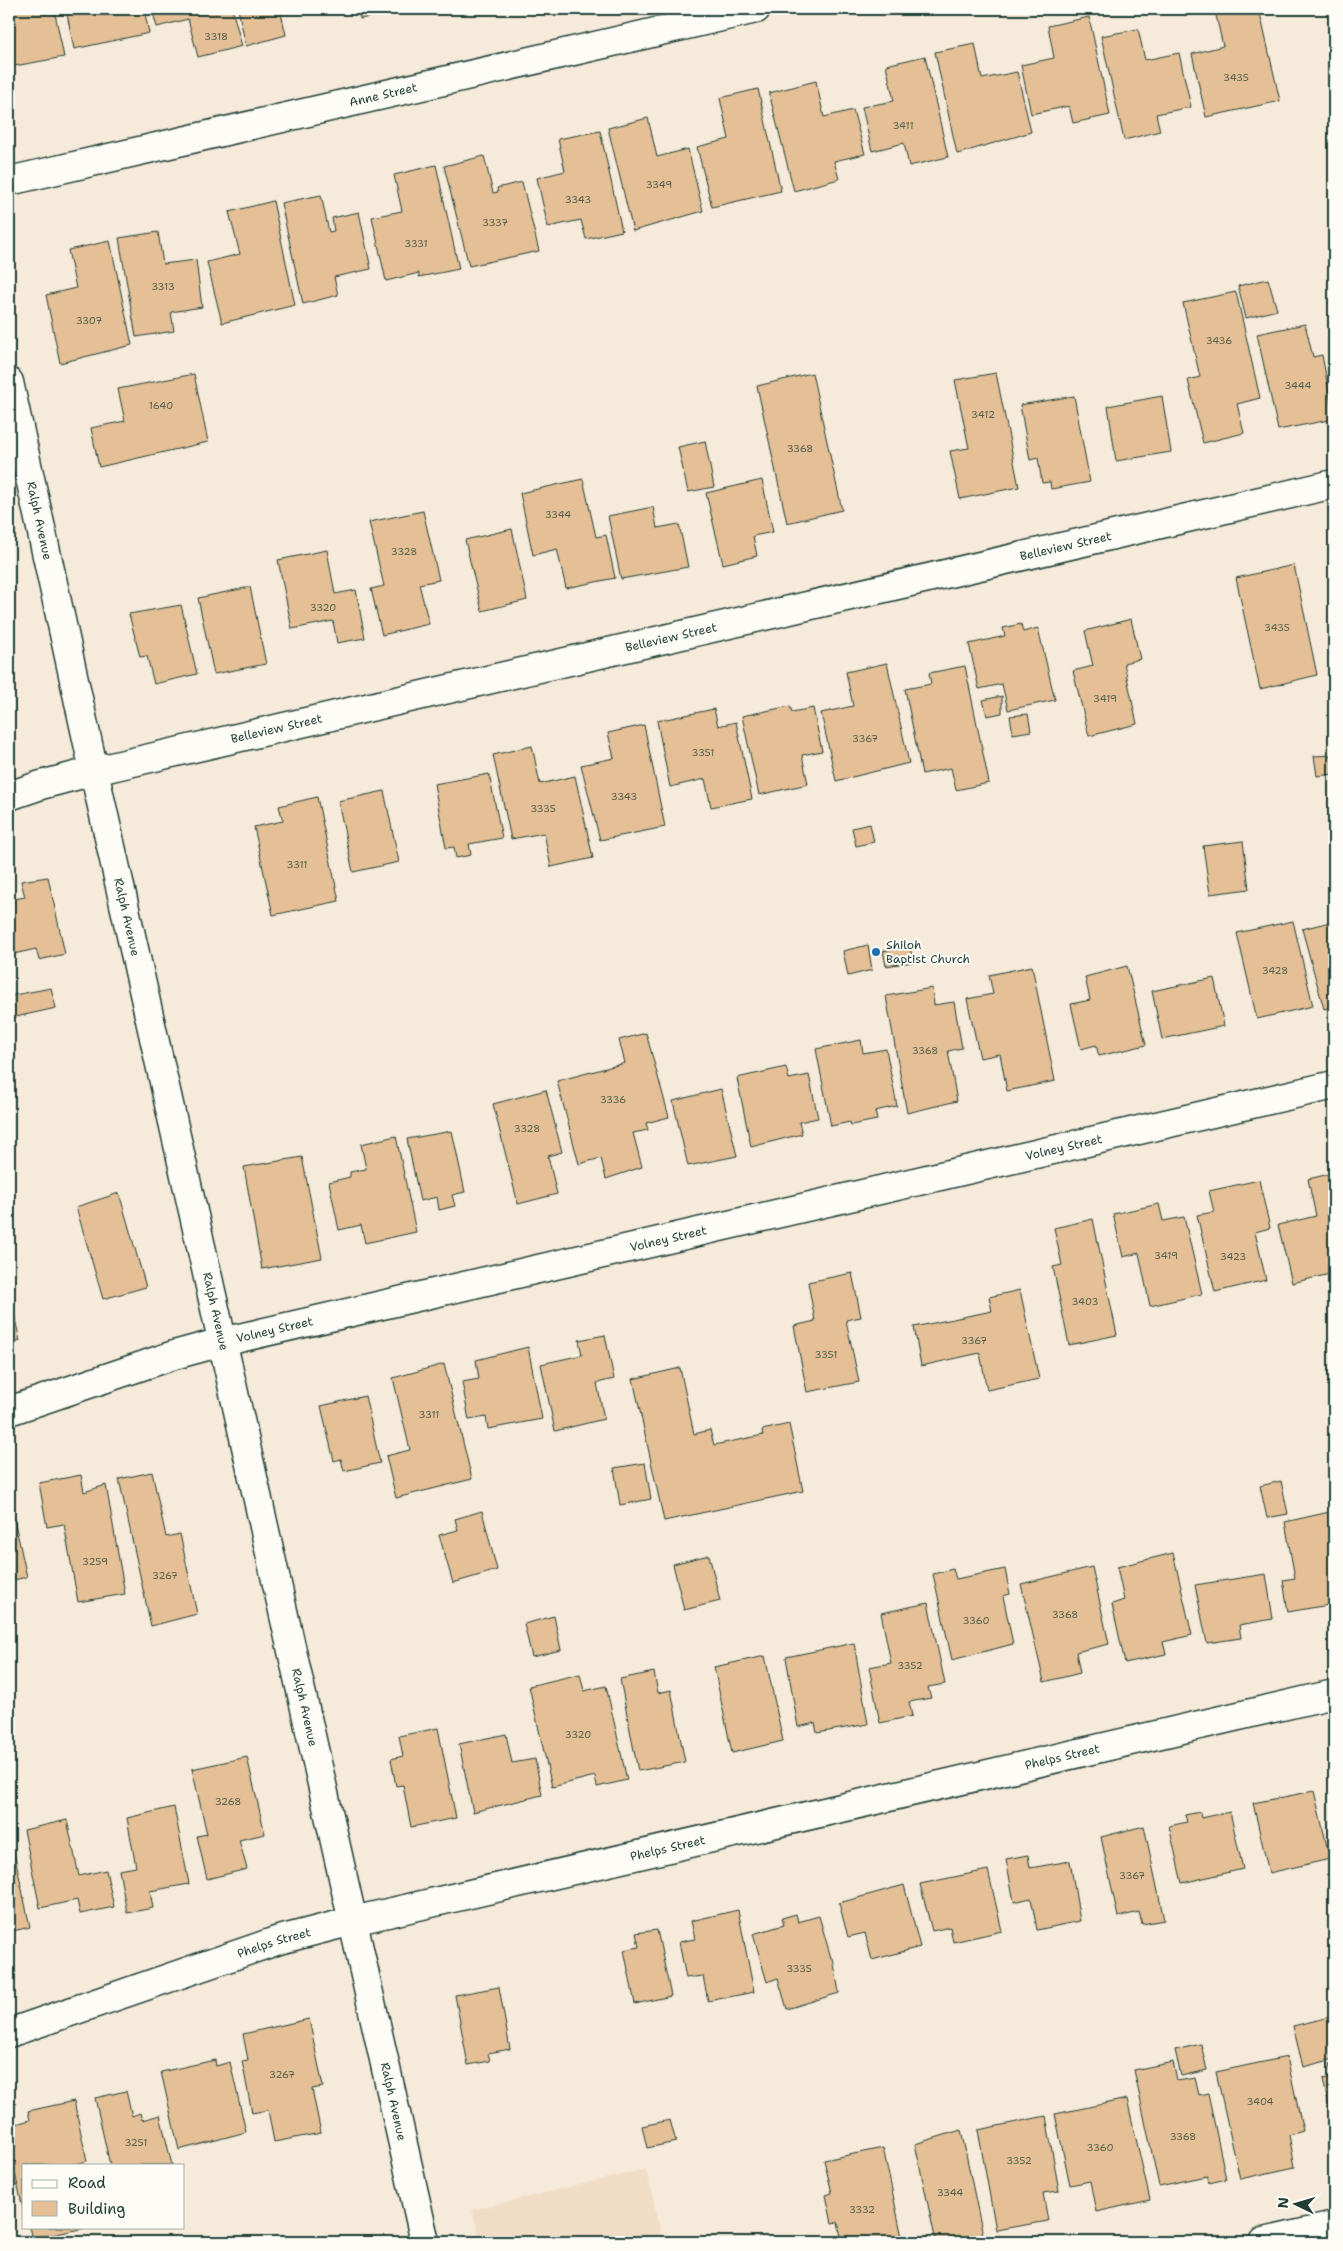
<svg xmlns="http://www.w3.org/2000/svg" width="1343" height="2251" font-family="'Shantell Sans',sans-serif">
	<style>
		.built { fill: #f1ddc6 }
		.building { fill: #e5c096; stroke: #1f3d34 }
		.lines { fill: none; stroke-linecap: round; stroke-linejoin: round }
		.street-casing { stroke: #1f3d34; stroke-width: 31 }
		.street { stroke: #fdfcf7; stroke-width: 28 }
		.poi-dot { fill: #1f6fb2; stroke: #fdfcf7; stroke-width: 2 }
		.labels { text-anchor: middle; dominant-baseline: central; stroke-width: 4; stroke-linejoin: round; paint-order: stroke }
		.number-label { font-size: 10px; fill: #505e4c }
		.street-label { font-size: 12px; fill: #1f3d34; stroke: #fdfcf7 }
		.poi-label { font-size: 12px; fill: #1f3d34; stroke: #fdfcf7; text-anchor: start }
	</style>
	<rect width="100%" height="100%" fill="#f6eada"/>
	<filter id="ink" filterUnits="userSpaceOnUse"><feTurbulence type="fractalNoise" baseFrequency=".02" numOctaves="2"/><feDisplacementMap in="SourceGraphic" scale="10" xChannelSelector="R" yChannelSelector="G"/><feConvolveMatrix kernelMatrix="1 2 1 2 8 2 1 2 1" color-interpolation-filters="sRGB"/></filter>
	<g filter="url(#ink)">
		<path class="built" d="M 646,2169 L 663,2242 L 481,2242 L 472,2210 Z"/>
		<g class="building">
			<path d="M 9,9 L 54,9 L 64,57 L 9,67 Z"/>
			<path d="M 66,9 L 144,9 L 149,33 L 74,49 Z"/>
			<path d="M 152,9 L 232,9 L 242,46 L 198,57 L 188,19 L 157,27 Z"/>
			<path d="M 238,9 L 280,9 L 286,35 L 246,46 Z"/>
			<path d="M 358,9 L 401,9 L 401,11 L 360,19 Z"/>
			<path d="M 1226,9 L 1259,9 L 1280,101 L 1206,117 L 1192,54 L 1223,46 L 1215,11 Z"/>
			<path d="M 1089,17 L 1110,115 L 1073,123 L 1069,106 L 1031,114 L 1021,65 L 1054,58 L 1048,26 Z"/>
			<path d="M 1138,29 L 1145,60 L 1179,53 L 1191,107 L 1156,114 L 1160,131 L 1124,140 L 1101,36 Z"/>
			<path d="M 975,44 L 982,79 L 1017,72 L 1031,132 L 957,154 L 935,52 Z"/>
			<path d="M 925,56 L 948,157 L 909,166 L 904,143 L 872,151 L 862,107 L 894,101 L 886,65 Z"/>
			<path d="M 816,81 L 824,117 L 853,110 L 865,154 L 834,161 L 839,179 L 794,191 L 769,93 Z"/>
			<path d="M 758,89 L 781,191 L 712,207 L 697,147 L 729,139 L 720,98 Z"/>
			<path d="M 648,118 L 657,157 L 688,149 L 703,211 L 633,231 L 608,128 Z"/>
			<path d="M 600,131 L 622,231 L 586,239 L 581,220 L 548,227 L 537,178 L 565,171 L 558,139 Z"/>
			<path d="M 484,156 L 493,193 L 498,192 L 497,188 L 522,182 L 539,251 L 469,266 L 444,166 Z"/>
			<path d="M 436,165 L 459,269 L 419,277 L 419,273 L 386,281 L 372,217 L 402,211 L 394,175 Z"/>
			<path d="M 321,195 L 329,232 L 334,231 L 332,218 L 359,212 L 371,269 L 334,277 L 338,295 L 303,304 L 281,203 Z"/>
			<path d="M 273,201 L 295,305 L 222,323 L 207,262 L 240,254 L 229,212 Z"/>
			<path d="M 158,232 L 163,264 L 196,260 L 202,307 L 171,312 L 174,331 L 136,337 L 119,238 Z"/>
			<path d="M 110,241 L 132,345 L 60,363 L 46,295 L 76,288 L 68,250 Z"/>
			<path d="M 1268,279 L 1277,310 L 1246,318 L 1238,286 Z"/>
			<path d="M 1236,292 L 1260,398 L 1237,404 L 1244,433 L 1203,443 L 1188,380 L 1200,377 L 1183,303 Z"/>
			<path d="M 1305,324 L 1313,357 L 1322,355 L 1334,419 L 1278,430 L 1257,334 Z"/>
			<path d="M 812,373 L 842,510 L 787,523 L 757,386 Z"/>
			<path d="M 996,373 L 1019,487 L 960,499 L 950,451 L 969,448 L 955,380 Z"/>
			<path d="M 194,374 L 208,442 L 99,467 L 91,428 L 125,421 L 118,389 Z"/>
			<path d="M 1074,396 L 1090,482 L 1051,489 L 1050,482 L 1042,483 L 1038,458 L 1030,460 L 1020,405 Z"/>
			<path d="M 1162,396 L 1171,452 L 1116,461 L 1108,406 Z"/>
			<path d="M 705,441 L 714,487 L 688,492 L 678,447 Z"/>
			<path d="M 583,479 L 596,537 L 606,535 L 615,578 L 566,588 L 557,549 L 533,555 L 520,493 Z"/>
			<path d="M 762,480 L 773,532 L 753,536 L 757,556 L 723,564 L 706,493 Z"/>
			<path d="M 653,507 L 657,528 L 679,524 L 688,567 L 621,579 L 608,516 Z"/>
			<path d="M 423,511 L 439,580 L 419,584 L 429,624 L 382,635 L 371,589 L 384,586 L 369,522 Z"/>
			<path d="M 512,529 L 527,600 L 482,611 L 465,540 Z"/>
			<path d="M 327,550 L 335,594 L 356,590 L 365,638 L 337,643 L 333,621 L 292,629 L 278,560 Z"/>
			<path d="M 1294,565 L 1317,675 L 1260,689 L 1236,578 Z"/>
			<path d="M 250,587 L 266,664 L 214,674 L 198,598 Z"/>
			<path d="M 181,605 L 197,674 L 154,684 L 147,656 L 140,657 L 129,614 Z"/>
			<path d="M 1131,619 L 1140,659 L 1124,663 L 1137,724 L 1089,736 L 1073,671 L 1093,666 L 1085,631 Z"/>
			<path d="M 1021,624 L 1023,632 L 1038,628 L 1055,700 L 1008,710 L 1002,684 L 979,689 L 969,644 L 1005,636 L 1003,628 Z"/>
			<path d="M 887,663 L 909,763 L 836,781 L 821,713 L 853,706 L 846,672 Z"/>
			<path d="M 965,666 L 989,783 L 956,790 L 951,768 L 922,774 L 905,689 L 931,684 L 929,673 Z"/>
			<path d="M 1002,696 L 1002,713 L 987,716 L 983,700 Z"/>
			<path d="M 790,706 L 792,712 L 813,708 L 822,751 L 802,755 L 808,784 L 759,795 L 742,716 Z"/>
			<path d="M 714,709 L 718,726 L 736,722 L 752,799 L 711,807 L 705,779 L 670,787 L 657,721 Z"/>
			<path d="M 1028,714 L 1031,731 L 1013,734 L 1010,716 Z"/>
			<path d="M 644,725 L 665,827 L 600,840 L 581,765 L 614,758 L 608,733 Z"/>
			<path d="M 532,746 L 540,784 L 575,776 L 593,858 L 551,867 L 544,833 L 511,839 L 493,755 Z"/>
			<path d="M 1334,755 L 1334,774 L 1317,776 L 1314,756 Z"/>
			<path d="M 489,774 L 502,838 L 469,844 L 471,855 L 456,858 L 454,847 L 446,848 L 434,784 Z"/>
			<path d="M 384,791 L 399,862 L 353,872 L 338,801 Z"/>
			<path d="M 317,797 L 339,901 L 273,915 L 254,827 L 283,821 L 279,806 Z"/>
			<path d="M 870,824 L 874,842 L 856,846 L 852,828 Z"/>
			<path d="M 1243,841 L 1249,889 L 1210,894 L 1203,846 Z"/>
			<path d="M 48,877 L 65,954 L 39,960 L 36,949 L 9,955 L 9,900 L 25,897 L 21,881 Z"/>
			<path d="M 1293,921 L 1313,1006 L 1257,1019 L 1237,933 Z"/>
			<path d="M 1334,921 L 1334,1006 L 1324,1009 L 1302,929 Z"/>
			<path d="M 868,945 L 872,970 L 848,976 L 843,951 Z"/>
			<path d="M 910,946 L 913,962 L 886,966 L 883,951 Z"/>
			<path d="M 1032,966 L 1055,1081 L 1007,1091 L 1000,1054 L 980,1058 L 967,999 L 993,994 L 989,975 Z"/>
			<path d="M 1127,966 L 1146,1045 L 1099,1056 L 1096,1045 L 1081,1049 L 1071,1004 L 1090,1000 L 1085,977 Z"/>
			<path d="M 1214,978 L 1224,1026 L 1162,1039 L 1152,991 Z"/>
			<path d="M 51,988 L 56,1008 L 11,1018 L 9,996 Z"/>
			<path d="M 932,988 L 934,1005 L 954,1002 L 962,1048 L 948,1051 L 957,1101 L 907,1113 L 886,996 Z"/>
			<path d="M 646,1033 L 669,1117 L 646,1123 L 648,1130 L 633,1133 L 642,1167 L 606,1179 L 601,1158 L 579,1164 L 557,1081 L 625,1063 L 619,1040 Z"/>
			<path d="M 861,1040 L 863,1053 L 886,1049 L 897,1106 L 875,1111 L 877,1120 L 851,1125 L 850,1122 L 831,1126 L 816,1049 Z"/>
			<path d="M 786,1067 L 789,1079 L 809,1075 L 818,1118 L 799,1122 L 802,1134 L 751,1147 L 737,1078 Z"/>
			<path d="M 721,1089 L 737,1156 L 688,1166 L 673,1101 Z"/>
			<path d="M 546,1090 L 562,1152 L 548,1156 L 557,1194 L 518,1204 L 493,1104 Z"/>
			<path d="M 452,1131 L 465,1192 L 452,1195 L 455,1206 L 439,1210 L 437,1197 L 420,1201 L 407,1139 Z"/>
			<path d="M 396,1136 L 416,1232 L 365,1243 L 361,1225 L 339,1230 L 329,1182 L 350,1177 L 350,1172 L 366,1169 L 361,1144 Z"/>
			<path d="M 302,1157 L 322,1258 L 262,1269 L 244,1167 Z"/>
			<path d="M 1334,1173 L 1334,1273 L 1292,1283 L 1278,1225 L 1316,1216 L 1308,1179 Z"/>
			<path d="M 1259,1180 L 1270,1228 L 1255,1232 L 1266,1280 L 1215,1292 L 1197,1215 L 1214,1212 L 1209,1191 Z"/>
			<path d="M 119,1193 L 146,1287 L 103,1299 L 76,1207 Z"/>
			<path d="M 1159,1204 L 1163,1221 L 1184,1217 L 1202,1294 L 1150,1306 L 1139,1253 L 1123,1257 L 1113,1214 Z"/>
			<path d="M 1093,1219 L 1117,1335 L 1069,1345 L 1053,1267 L 1062,1265 L 1054,1228 Z"/>
			<path d="M 852,1273 L 861,1317 L 846,1320 L 859,1382 L 807,1392 L 794,1326 L 815,1321 L 808,1282 Z"/>
			<path d="M 1020,1290 L 1039,1379 L 987,1390 L 980,1353 L 921,1366 L 914,1327 L 992,1311 L 989,1297 Z"/>
			<path d="M 9,1292 L 20,1341 L 9,1344 Z"/>
			<path d="M 605,1335 L 614,1379 L 597,1383 L 604,1419 L 555,1431 L 541,1364 L 582,1355 L 579,1340 Z"/>
			<path d="M 528,1347 L 542,1419 L 488,1429 L 486,1417 L 469,1420 L 462,1382 L 479,1379 L 476,1360 Z"/>
			<path d="M 444,1364 L 472,1479 L 396,1498 L 386,1456 L 410,1450 L 393,1378 Z"/>
			<path d="M 680,1368 L 694,1434 L 710,1430 L 714,1445 L 763,1435 L 762,1430 L 789,1424 L 803,1491 L 664,1521 L 633,1379 Z"/>
			<path d="M 365,1396 L 380,1463 L 344,1471 L 341,1459 L 334,1461 L 321,1406 Z"/>
			<path d="M 645,1463 L 651,1499 L 620,1505 L 614,1468 Z"/>
			<path d="M 152,1472 L 166,1537 L 180,1534 L 197,1614 L 151,1626 L 119,1479 Z"/>
			<path d="M 81,1475 L 84,1492 L 106,1485 L 125,1594 L 78,1602 L 64,1524 L 47,1527 L 39,1483 Z"/>
			<path d="M 1281,1481 L 1288,1514 L 1267,1518 L 1260,1486 Z"/>
			<path d="M 9,1496 L 27,1577 L 9,1581 Z"/>
			<path d="M 482,1511 L 497,1570 L 453,1583 L 439,1535 L 458,1530 L 455,1519 Z"/>
			<path d="M 1334,1511 L 1334,1604 L 1288,1612 L 1283,1580 L 1295,1578 L 1285,1522 Z"/>
			<path d="M 1173,1553 L 1192,1635 L 1163,1642 L 1166,1654 L 1125,1663 L 1112,1604 L 1124,1600 L 1117,1567 Z"/>
			<path d="M 709,1555 L 720,1601 L 684,1610 L 673,1564 Z"/>
			<path d="M 1092,1567 L 1109,1644 L 1076,1652 L 1080,1673 L 1044,1682 L 1021,1584 Z"/>
			<path d="M 953,1569 L 956,1579 L 1005,1569 L 1010,1594 L 1003,1596 L 1013,1644 L 952,1660 L 933,1574 Z"/>
			<path d="M 1266,1574 L 1273,1619 L 1239,1625 L 1241,1638 L 1207,1643 L 1195,1585 Z"/>
			<path d="M 928,1603 L 945,1684 L 928,1687 L 931,1698 L 909,1702 L 912,1716 L 880,1723 L 869,1667 L 891,1663 L 881,1613 Z"/>
			<path d="M 554,1616 L 561,1650 L 532,1657 L 524,1624 Z"/>
			<path d="M 854,1643 L 868,1724 L 817,1733 L 815,1723 L 798,1727 L 786,1657 Z"/>
			<path d="M 765,1656 L 783,1741 L 732,1753 L 714,1667 Z"/>
			<path d="M 654,1672 L 658,1693 L 671,1690 L 685,1762 L 638,1771 L 620,1679 Z"/>
			<path d="M 580,1674 L 584,1691 L 606,1686 L 627,1780 L 597,1787 L 595,1776 L 552,1787 L 529,1686 Z"/>
			<path d="M 438,1728 L 456,1818 L 411,1827 L 403,1785 L 396,1786 L 391,1759 L 403,1756 L 399,1736 Z"/>
			<path d="M 506,1734 L 512,1763 L 535,1759 L 542,1795 L 473,1812 L 459,1744 Z"/>
			<path d="M 247,1757 L 265,1834 L 239,1840 L 247,1869 L 207,1879 L 197,1836 L 207,1834 L 192,1769 Z"/>
			<path d="M 1314,1791 L 1330,1859 L 1269,1873 L 1253,1803 Z"/>
			<path d="M 174,1807 L 189,1884 L 150,1891 L 153,1908 L 127,1913 L 119,1870 L 136,1867 L 127,1818 Z"/>
			<path d="M 1200,1812 L 1201,1818 L 1230,1812 L 1243,1869 L 1182,1883 L 1169,1826 L 1187,1822 L 1185,1815 Z"/>
			<path d="M 67,1820 L 79,1876 L 106,1870 L 114,1907 L 80,1914 L 77,1900 L 40,1908 L 24,1830 Z"/>
			<path d="M 1144,1826 L 1164,1920 L 1142,1924 L 1139,1912 L 1118,1917 L 1101,1837 Z"/>
			<path d="M 14,1852 L 30,1927 L 9,1932 L 9,1854 Z"/>
			<path d="M 1028,1855 L 1030,1868 L 1070,1861 L 1080,1921 L 1037,1930 L 1031,1898 L 1014,1902 L 1006,1859 Z"/>
			<path d="M 988,1870 L 1002,1931 L 953,1942 L 950,1927 L 932,1931 L 920,1884 Z"/>
			<path d="M 904,1885 L 920,1947 L 872,1960 L 865,1933 L 848,1937 L 839,1903 Z"/>
			<path d="M 738,1910 L 754,1992 L 708,2001 L 703,1976 L 686,1978 L 679,1942 L 695,1939 L 691,1921 Z"/>
			<path d="M 796,1914 L 798,1922 L 819,1916 L 831,1958 L 833,1958 L 839,1993 L 787,2009 L 778,1978 L 767,1982 L 753,1934 L 784,1925 L 782,1918 Z"/>
			<path d="M 657,1930 L 671,1996 L 635,2004 L 624,1950 L 639,1947 L 636,1933 Z"/>
			<path d="M 499,1987 L 510,2049 L 488,2053 L 490,2061 L 468,2065 L 455,1995 Z"/>
			<path d="M 1334,2016 L 1334,2059 L 1303,2067 L 1293,2026 Z"/>
			<path d="M 309,2019 L 323,2087 L 312,2089 L 321,2133 L 274,2142 L 268,2110 L 252,2113 L 242,2061 L 248,2060 L 243,2034 Z"/>
			<path d="M 1201,2044 L 1207,2070 L 1181,2076 L 1175,2050 Z"/>
			<path d="M 1287,2057 L 1303,2131 L 1289,2135 L 1295,2167 L 1240,2179 L 1216,2072 Z"/>
			<path d="M 215,2060 L 216,2066 L 230,2062 L 246,2132 L 179,2150 L 161,2072 Z"/>
			<path d="M 1173,2062 L 1177,2081 L 1195,2078 L 1199,2095 L 1208,2093 L 1226,2179 L 1209,2183 L 1207,2176 L 1159,2186 L 1134,2070 Z"/>
			<path d="M 1334,2062 L 1334,2132 L 1323,2079 L 1332,2077 L 1330,2064 Z"/>
			<path d="M 126,2091 L 132,2116 L 140,2113 L 142,2120 L 160,2115 L 172,2165 L 110,2165 L 95,2098 Z"/>
			<path d="M 1127,2099 L 1150,2200 L 1096,2212 L 1090,2181 L 1070,2185 L 1055,2114 Z"/>
			<path d="M 74,2101 L 87,2161 L 71,2165 L 24,2165 L 24,2213 L 9,2147 L 9,2126 L 30,2120 L 28,2111 Z"/>
			<path d="M 1046,2116 L 1059,2191 L 1043,2193 L 1048,2221 L 996,2230 L 978,2130 Z"/>
			<path d="M 670,2120 L 676,2142 L 647,2148 L 642,2126 Z"/>
			<path d="M 961,2130 L 984,2240 L 972,2242 L 936,2242 L 915,2144 Z"/>
			<path d="M 883,2148 L 903,2242 L 842,2242 L 838,2222 L 832,2223 L 826,2195 L 832,2193 L 824,2160 Z"/>
			<path d="M 30,2227 L 84,2227 L 85,2228 L 33,2239 Z"/>
		</g>
		<g class="lines">
			<defs>
				<g id="street">
					<path id="s1" d="M 9,181 L 756,9"/>
					<path id="s2" d="M 9,382 L 94,771 L 425,2242"/>
					<path id="s3" d="M 9,796 L 41,785 L 94,771 L 1334,484"/>
					<path id="s4" d="M 9,1411 L 174,1355 L 222,1342 L 1334,1085"/>
					<path id="s5" d="M 9,2033 L 279,1940 L 353,1921 L 1334,1694"/>
					<path d="M 1264,2242 L 1334,2226"/>
				</g>
			</defs>
			<use href="#street" class="street-casing"/>
			<use href="#street" class="street"/>
		</g>
	</g>
	<circle class="poi-dot" cx="876" cy="952" r="5"/>
	<g class="labels">
		<g class="number-label">
			<text x="216" y="36">3318</text>
			<text x="1236" y="77">3435</text>
			<text x="903" y="125">3411</text>
			<text x="659" y="184">3349</text>
			<text x="578" y="199">3343</text>
			<text x="495" y="222">3337</text>
			<text x="416" y="243">3331</text>
			<text x="163" y="286">3313</text>
			<text x="89" y="320">3307</text>
			<text x="1219" y="340">3436</text>
			<text x="1298" y="385">3444</text>
			<text x="161" y="405">1640</text>
			<text x="983" y="414">3412</text>
			<text x="800" y="448">3368</text>
			<text x="558" y="514">3344</text>
			<text x="404" y="551">3328</text>
			<text x="323" y="607">3320</text>
			<text x="1277" y="627">3435</text>
			<text x="1105" y="698">3419</text>
			<text x="865" y="738">3367</text>
			<text x="703" y="752">3351</text>
			<text x="624" y="796">3343</text>
			<text x="543" y="808">3335</text>
			<text x="297" y="864">3311</text>
			<text x="1275" y="970">3428</text>
			<text x="925" y="1050">3368</text>
			<text x="613" y="1099">3336</text>
			<text x="527" y="1128">3328</text>
			<text x="1166" y="1255">3419</text>
			<text x="1233" y="1256">3423</text>
			<text x="1085" y="1301">3403</text>
			<text x="974" y="1340">3367</text>
			<text x="826" y="1354">3351</text>
			<text x="429" y="1414">3311</text>
			<text x="95" y="1561">3259</text>
			<text x="165" y="1575">3267</text>
			<text x="1065" y="1614">3368</text>
			<text x="976" y="1620">3360</text>
			<text x="910" y="1665">3352</text>
			<text x="578" y="1734">3320</text>
			<text x="228" y="1801">3268</text>
			<text x="1132" y="1875">3367</text>
			<text x="799" y="1968">3335</text>
			<text x="282" y="2074">3267</text>
			<text x="1260" y="2101">3404</text>
			<text x="1183" y="2136">3368</text>
			<text x="136" y="2142">3251</text>
			<text x="1100" y="2147">3360</text>
			<text x="1019" y="2160">3352</text>
			<text x="950" y="2192">3344</text>
			<text x="862" y="2209">3332</text>
		</g>
		<g class="street-label">
			<text stroke="none"><textPath href="#s1" startOffset="384">Anne Street</textPath></text>
			<text stroke="none"><textPath href="#s2" startOffset="142">Ralph Avenue</textPath></text>
			<text stroke="none"><textPath href="#s3" startOffset="1086">Belleview Street</textPath></text>
			<text stroke="none"><textPath href="#s3" startOffset="681">Belleview Street</textPath></text>
			<text stroke="none"><textPath href="#s3" startOffset="276">Belleview Street</textPath></text>
			<text stroke="none"><textPath href="#s2" startOffset="548">Ralph Avenue</textPath></text>
			<text stroke="none"><textPath href="#s4" startOffset="1088">Volney Street</textPath></text>
			<text stroke="none"><textPath href="#s4" startOffset="682">Volney Street</textPath></text>
			<text stroke="none"><textPath href="#s2" startOffset="952">Ralph Avenue</textPath></text>
			<text stroke="none"><textPath href="#s4" startOffset="278">Volney Street</textPath></text>
			<text stroke="none"><textPath href="#s2" startOffset="1358">Ralph Avenue</textPath></text>
			<text stroke="none"><textPath href="#s5" startOffset="1090">Phelps Street</textPath></text>
			<text stroke="none"><textPath href="#s5" startOffset="685">Phelps Street</textPath></text>
			<text stroke="none"><textPath href="#s5" startOffset="280">Phelps Street</textPath></text>
			<text stroke="none"><textPath href="#s2" startOffset="1762">Ralph Avenue</textPath></text>
		</g>
		<g class="poi-label">
			<text x="886" y="945">Shiloh<tspan x="886" dy="14">Baptist Church</tspan></text>
		</g>
	</g>
	<rect width="1343" height="2251" fill="none" stroke="#fdfcf7" stroke-width="30"/>
	<rect x="15" y="15" width="1313" height="2221" fill="none" stroke="#1f3d34" stroke-width="2" filter="url(#ink)"/>
	<rect x="22" y="2164" width="162" height="65" fill="#fdfcf7" stroke="#a4b0a9"/>
	<rect x="32" y="2180" width="25" height="8" fill="#fdfcf7" stroke="#a4b0a9"/>
	<text x="68" y="2188" font-size="15" fill="#1f3d34">Road</text>
	<rect x="32" y="2201" width="25" height="15" fill="#e5c096" stroke="#a4b0a9"/>
	<text x="68" y="2214" font-size="15" fill="#1f3d34">Building</text>
	<g transform="translate(1296 2204) rotate(275)" stroke="#fdfcf7" stroke-width="4" paint-order="stroke">
	<path d="M0-4L9 19L0 12L-9 19Z" fill="#1f3d34"/>
	<text y="-8" font-size="14" font-weight="bold" text-anchor="middle" fill="#1f3d34">N</text>
	</g>
</svg>
